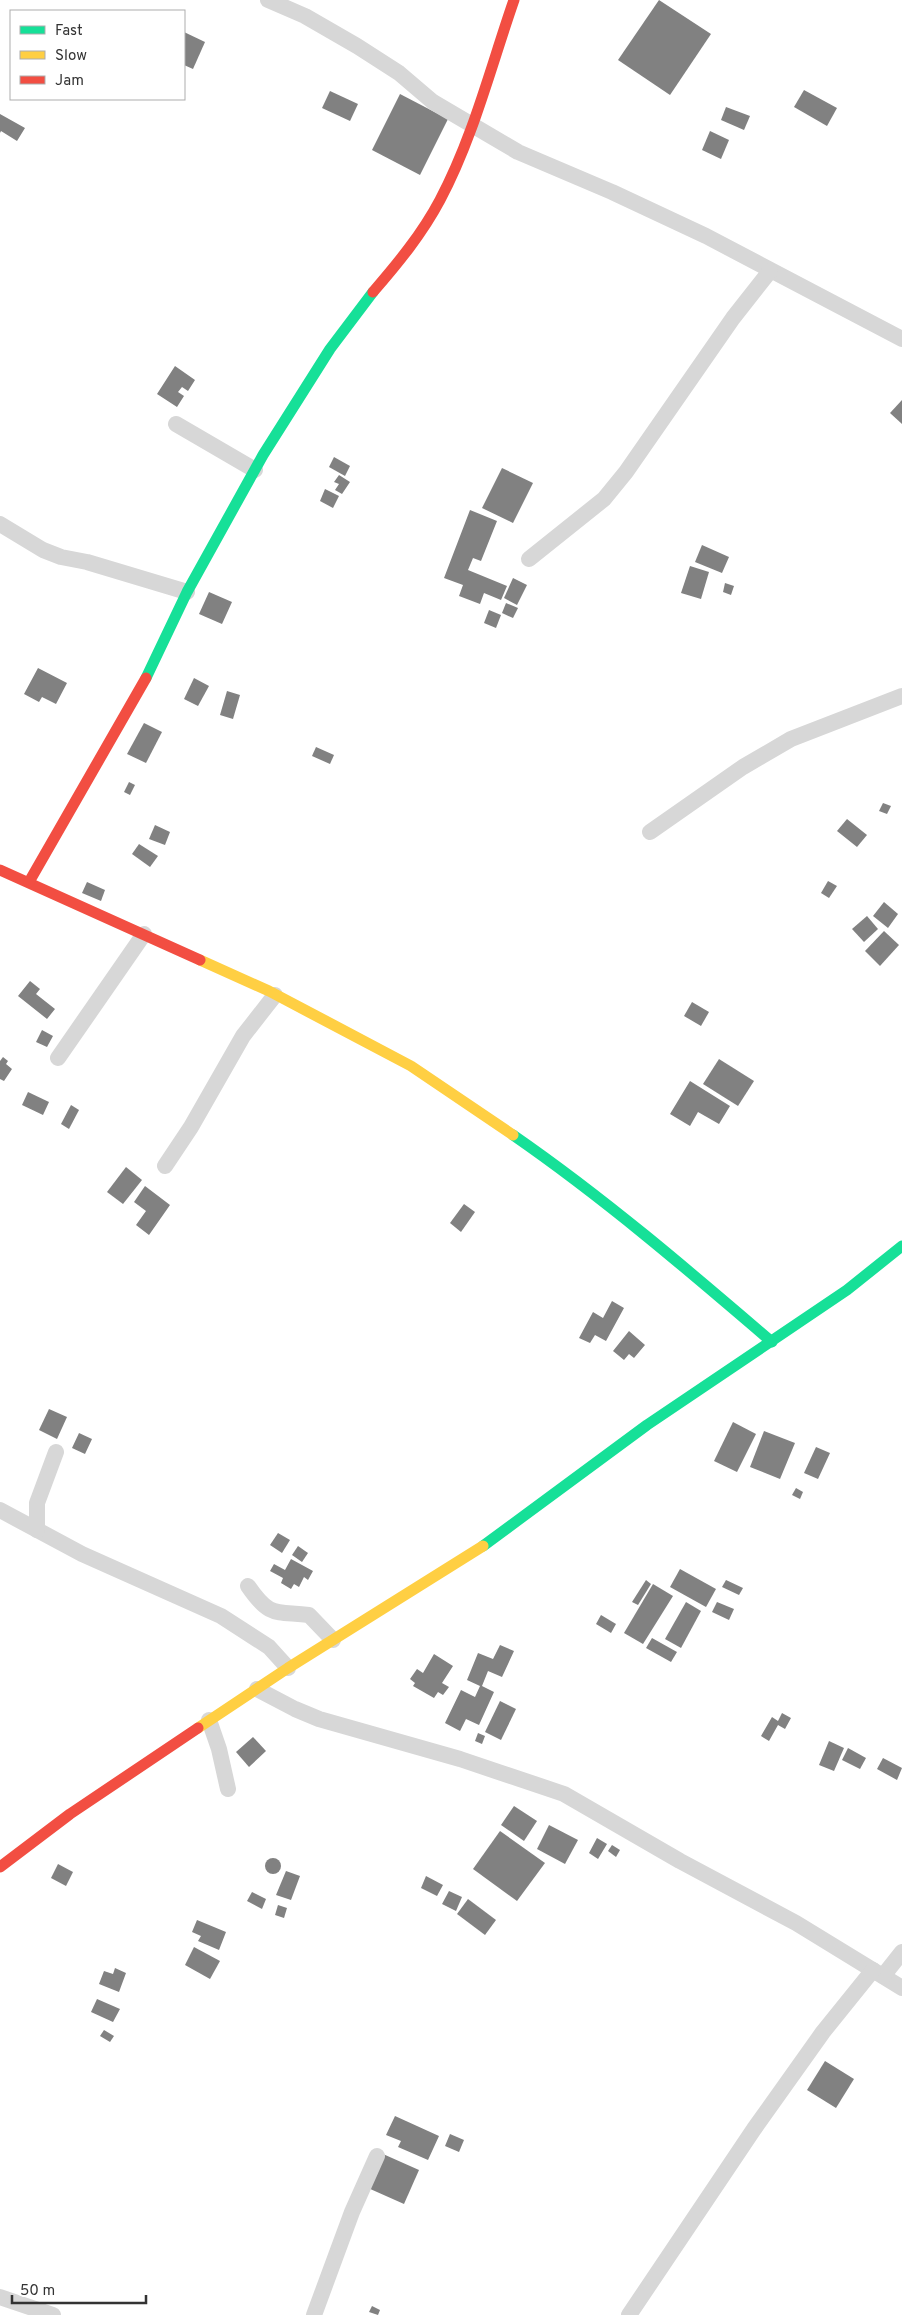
<svg xmlns="http://www.w3.org/2000/svg" width="902" height="2315" font-family="Overpass,sans-serif">
	<style>
		.building { fill: #818181 }
		.lines { fill: none; stroke-linecap: round; stroke-linejoin: round }
		.street { stroke: #d7d7d7; stroke-width: 16 }
		.fast { stroke: #16e098; stroke-width: 11 }
		.slow { stroke: #ffcf43; stroke-width: 11 }
		.jam { stroke: #f24e42; stroke-width: 11 }
	</style>
	<rect width="100%" height="100%" fill="#fff"/>
	<g class="building">
		<path d="M 659,0 L 711,34 L 670,95 L 618,60 Z"/>
		<path d="M 184,32 L 205,42 L 193,69 L 184,65 Z"/>
		<path d="M 804,90 L 837,108 L 827,126 L 794,107 Z"/>
		<path d="M 330,91 L 358,104 L 350,121 L 322,108 Z"/>
		<path d="M 400,94 L 448,119 L 420,175 L 372,150 Z"/>
		<path d="M 726,107 L 750,116 L 744,130 L 721,120 Z"/>
		<path d="M 0,114 L 25,128 L 17,141 L 1,131 L 0,133 Z"/>
		<path d="M 710,131 L 729,140 L 721,159 L 702,150 Z"/>
		<path d="M 175,366 L 195,380 L 188,391 L 182,387 L 178,392 L 184,396 L 177,407 L 157,394 Z"/>
		<path d="M 902,400 L 902,424 L 890,413 Z"/>
		<path d="M 334,457 L 350,466 L 345,476 L 329,467 Z"/>
		<path d="M 502,468 L 533,483 L 513,523 L 482,508 Z"/>
		<path d="M 339,475 L 350,482 L 342,494 L 335,490 L 339,484 L 334,482 Z"/>
		<path d="M 325,489 L 339,496 L 333,508 L 320,501 Z"/>
		<path d="M 470,510 L 497,521 L 481,561 L 473,558 L 468,570 L 507,586 L 501,600 L 484,593 L 480,604 L 459,596 L 463,585 L 444,578 Z"/>
		<path d="M 702,545 L 729,557 L 722,573 L 695,562 Z"/>
		<path d="M 690,566 L 709,572 L 701,599 L 681,593 Z"/>
		<path d="M 513,578 L 527,585 L 517,605 L 504,598 Z"/>
		<path d="M 725,583 L 734,586 L 731,595 L 723,592 Z"/>
		<path d="M 209,592 L 232,602 L 222,624 L 199,614 Z"/>
		<path d="M 506,603 L 518,608 L 513,618 L 502,613 Z"/>
		<path d="M 489,610 L 501,615 L 496,628 L 484,623 Z"/>
		<path d="M 38,668 L 67,683 L 56,704 L 42,697 L 39,702 L 24,694 Z"/>
		<path d="M 194,678 L 209,686 L 198,706 L 184,699 Z"/>
		<path d="M 227,691 L 240,695 L 233,719 L 220,715 Z"/>
		<path d="M 144,723 L 162,732 L 146,763 L 127,754 Z"/>
		<path d="M 316,747 L 334,755 L 330,764 L 312,756 Z"/>
		<path d="M 129,782 L 135,785 L 130,795 L 124,792 Z"/>
		<path d="M 883,803 L 891,806 L 887,814 L 879,811 Z"/>
		<path d="M 847,819 L 867,835 L 857,847 L 837,831 Z"/>
		<path d="M 155,825 L 170,832 L 165,845 L 149,839 Z"/>
		<path d="M 139,844 L 158,856 L 150,867 L 132,854 Z"/>
		<path d="M 828,881 L 837,886 L 829,898 L 821,893 Z"/>
		<path d="M 87,882 L 105,890 L 101,901 L 82,893 Z"/>
		<path d="M 884,902 L 898,914 L 888,928 L 873,916 Z"/>
		<path d="M 867,916 L 878,929 L 864,942 L 852,929 Z"/>
		<path d="M 884,931 L 899,945 L 880,966 L 865,951 Z"/>
		<path d="M 30,981 L 40,989 L 36,994 L 55,1009 L 47,1019 L 18,996 Z"/>
		<path d="M 692,1002 L 709,1012 L 701,1026 L 684,1016 Z"/>
		<path d="M 42,1030 L 53,1036 L 47,1047 L 36,1042 Z"/>
		<path d="M 3,1057 L 8,1061 L 6,1064 L 12,1069 L 4,1081 L 0,1079 L 0,1061 Z"/>
		<path d="M 719,1059 L 754,1081 L 738,1106 L 703,1084 Z"/>
		<path d="M 690,1081 L 730,1106 L 719,1124 L 698,1112 L 690,1126 L 670,1114 Z"/>
		<path d="M 28,1092 L 49,1102 L 43,1115 L 22,1105 Z"/>
		<path d="M 71,1105 L 79,1110 L 69,1129 L 61,1124 Z"/>
		<path d="M 126,1167 L 142,1180 L 123,1204 L 107,1192 Z"/>
		<path d="M 145,1186 L 170,1205 L 149,1235 L 136,1225 L 146,1211 L 134,1202 Z"/>
		<path d="M 464,1204 L 475,1212 L 461,1232 L 450,1223 Z"/>
		<path d="M 612,1301 L 624,1308 L 606,1341 L 595,1335 L 590,1343 L 579,1338 L 593,1312 L 603,1318 Z"/>
		<path d="M 629,1331 L 645,1345 L 634,1358 L 629,1354 L 624,1360 L 613,1351 Z"/>
		<path d="M 49,1409 L 67,1417 L 57,1439 L 39,1430 Z"/>
		<path d="M 733,1422 L 756,1434 L 737,1472 L 714,1461 Z"/>
		<path d="M 764,1431 L 795,1443 L 780,1479 L 750,1467 Z"/>
		<path d="M 79,1433 L 92,1439 L 85,1454 L 72,1448 Z"/>
		<path d="M 816,1447 L 830,1453 L 818,1479 L 804,1473 Z"/>
		<path d="M 796,1488 L 803,1492 L 800,1499 L 792,1495 Z"/>
		<path d="M 278,1533 L 290,1540 L 282,1553 L 270,1545 Z"/>
		<path d="M 298,1546 L 308,1553 L 302,1562 L 292,1555 Z"/>
		<path d="M 291,1559 L 313,1571 L 308,1580 L 304,1577 L 299,1587 L 294,1584 L 291,1589 L 281,1583 L 283,1578 L 270,1571 L 274,1564 L 285,1570 Z"/>
		<path d="M 680,1569 L 716,1589 L 706,1607 L 670,1587 Z"/>
		<path d="M 646,1580 L 651,1584 L 638,1605 L 632,1602 Z"/>
		<path d="M 726,1580 L 743,1588 L 739,1595 L 722,1587 Z"/>
		<path d="M 653,1584 L 673,1596 L 643,1644 L 624,1633 Z"/>
		<path d="M 686,1602 L 701,1611 L 681,1648 L 665,1639 Z"/>
		<path d="M 717,1602 L 734,1609 L 729,1620 L 712,1612 Z"/>
		<path d="M 601,1615 L 616,1624 L 611,1633 L 596,1624 Z"/>
		<path d="M 652,1638 L 677,1652 L 671,1662 L 646,1648 Z"/>
		<path d="M 500,1645 L 514,1651 L 502,1677 L 488,1671 L 482,1686 L 494,1692 L 479,1725 L 466,1719 L 460,1731 L 445,1723 L 461,1690 L 475,1697 L 480,1686 L 467,1680 L 478,1653 L 493,1659 Z"/>
		<path d="M 434,1654 L 453,1666 L 442,1683 L 449,1687 L 443,1695 L 438,1692 L 434,1698 L 413,1686 L 415,1683 L 410,1679 L 417,1669 L 423,1673 Z"/>
		<path d="M 500,1701 L 516,1709 L 501,1740 L 485,1732 Z"/>
		<path d="M 782,1713 L 791,1718 L 785,1729 L 778,1725 L 769,1741 L 761,1736 L 772,1717 L 778,1721 Z"/>
		<path d="M 478,1733 L 485,1736 L 482,1744 L 475,1741 Z"/>
		<path d="M 253,1737 L 266,1751 L 249,1767 L 236,1752 Z"/>
		<path d="M 829,1741 L 844,1748 L 834,1771 L 819,1765 Z"/>
		<path d="M 848,1748 L 866,1758 L 860,1769 L 842,1760 Z"/>
		<path d="M 883,1758 L 902,1768 L 897,1780 L 877,1769 Z"/>
		<path d="M 514,1806 L 537,1821 L 524,1841 L 501,1825 Z"/>
		<path d="M 549,1825 L 578,1840 L 565,1864 L 537,1849 Z"/>
		<path d="M 500,1831 L 545,1863 L 517,1901 L 473,1869 Z"/>
		<path d="M 597,1838 L 607,1844 L 598,1859 L 589,1853 Z"/>
		<path d="M 612,1845 L 620,1850 L 616,1857 L 608,1851 Z"/>
		<circle cx="273" cy="1866" r="8"/>
		<path d="M 58,1864 L 73,1872 L 66,1886 L 51,1878 Z"/>
		<path d="M 286,1871 L 300,1876 L 291,1900 L 276,1895 Z"/>
		<path d="M 426,1876 L 443,1885 L 437,1896 L 421,1888 Z"/>
		<path d="M 449,1891 L 462,1897 L 456,1911 L 442,1904 Z"/>
		<path d="M 252,1892 L 266,1899 L 262,1909 L 247,1901 Z"/>
		<path d="M 468,1899 L 496,1920 L 485,1935 L 457,1914 Z"/>
		<path d="M 278,1905 L 287,1908 L 284,1918 L 275,1915 Z"/>
		<path d="M 197,1920 L 226,1932 L 219,1950 L 198,1941 L 201,1936 L 192,1932 Z"/>
		<path d="M 194,1947 L 220,1961 L 210,1979 L 185,1965 Z"/>
		<path d="M 115,1968 L 126,1973 L 119,1992 L 99,1984 L 104,1971 L 113,1974 Z"/>
		<path d="M 97,1999 L 120,2009 L 113,2022 L 91,2012 Z"/>
		<path d="M 104,2030 L 114,2036 L 110,2042 L 100,2036 Z"/>
		<path d="M 825,2061 L 854,2079 L 836,2108 L 807,2090 Z"/>
		<path d="M 395,2116 L 439,2136 L 428,2160 L 398,2147 L 401,2141 L 386,2135 Z"/>
		<path d="M 450,2134 L 464,2140 L 459,2152 L 445,2146 Z"/>
		<path d="M 383,2154 L 419,2170 L 404,2204 L 368,2188 Z"/>
		<path d="M 372,2306 L 380,2310 L 378,2315 L 369,2312 Z"/>
	</g>
	<g class="lines">
		<g class="street">
			<path d="M 268,0 L 305,16 L 357,46 L 399,73 L 433,102 L 518,152 L 612,192 L 706,236 L 902,339"/>
			<path d="M 176,424 L 255,470"/>
			<path d="M 0,524 L 43,550 L 61,557 L 87,562 L 187,592"/>
			<path d="M 529,559 L 604,499 L 626,472 L 733,318 L 770,271"/>
			<path d="M 650,832 L 743,767 L 791,739 L 902,696"/>
			<path d="M 58,1058 L 144,934"/>
			<path d="M 165,1166 L 191,1127 L 243,1036 L 275,995"/>
			<path d="M 0,1510 L 82,1554 L 221,1616 L 269,1647 L 288,1668"/>
			<path d="M 37,1530 L 37,1503 L 56,1452"/>
			<path d="M 248,1586 C 270,1618 275,1611 309,1615 L 333,1640"/>
			<path d="M 257,1689 L 295,1709 L 319,1719 L 460,1759 L 564,1794 L 680,1861 L 796,1923 L 902,1988"/>
			<path d="M 209,1720 L 219,1749 L 228,1789"/>
			<path d="M 883,1976 L 902,1952"/>
			<path d="M 0,2297 L 53,2315"/>
			<path d="M 314,2315 L 352,2212 L 377,2156"/>
			<path d="M 629,2315 L 754,2129 L 823,2032 L 873,1970"/>
		</g>
		<g class="fast">
			<path d="M 146,678 L 187,592 L 263,455 L 330,349 L 373,292"/>
			<path d="M 513,1135 C 604,1198 688,1270 772,1342"/>
			<path d="M 483,1546 L 647,1425 L 847,1290 L 902,1246"/>
		</g>
		<g class="slow">
			<path d="M 200,960 L 269,991 L 411,1066 L 513,1135"/>
			<path d="M 198,1728 L 288,1668 L 483,1546"/>
		</g>
		<g class="jam">
			<path d="M 373,292 C 398,263 422,234 440,200 C 473,138 491,66 514,0"/>
			<path d="M 0,870 L 200,960"/>
			<path d="M 29,882 L 146,678"/>
			<path d="M 0,1867 L 70,1814 L 198,1728"/>
		</g>
	</g>
	<rect x="10" y="10" width="175" height="90" fill="#ffffff" stroke="#adadad"/>
	<rect x="20" y="26" width="25" height="8" fill="#16e098" stroke="#adadad"/>
	<text x="55" y="35" font-size="15" fill="#333333">Fast</text>
	<rect x="20" y="51" width="25" height="8" fill="#ffcf43" stroke="#adadad"/>
	<text x="55" y="60" font-size="15" fill="#333333">Slow</text>
	<rect x="20" y="76" width="25" height="8" fill="#f24e42" stroke="#adadad"/>
	<text x="55" y="85" font-size="15" fill="#333333">Jam</text>
	<path d="M12 2295v8h134v-8" fill="none" stroke="#333333" stroke-width="2.5"/>
	<text x="20" y="2295" font-size="15" fill="#333333" stroke="#ffffff" stroke-width="4" paint-order="stroke">50 m</text>
</svg>
